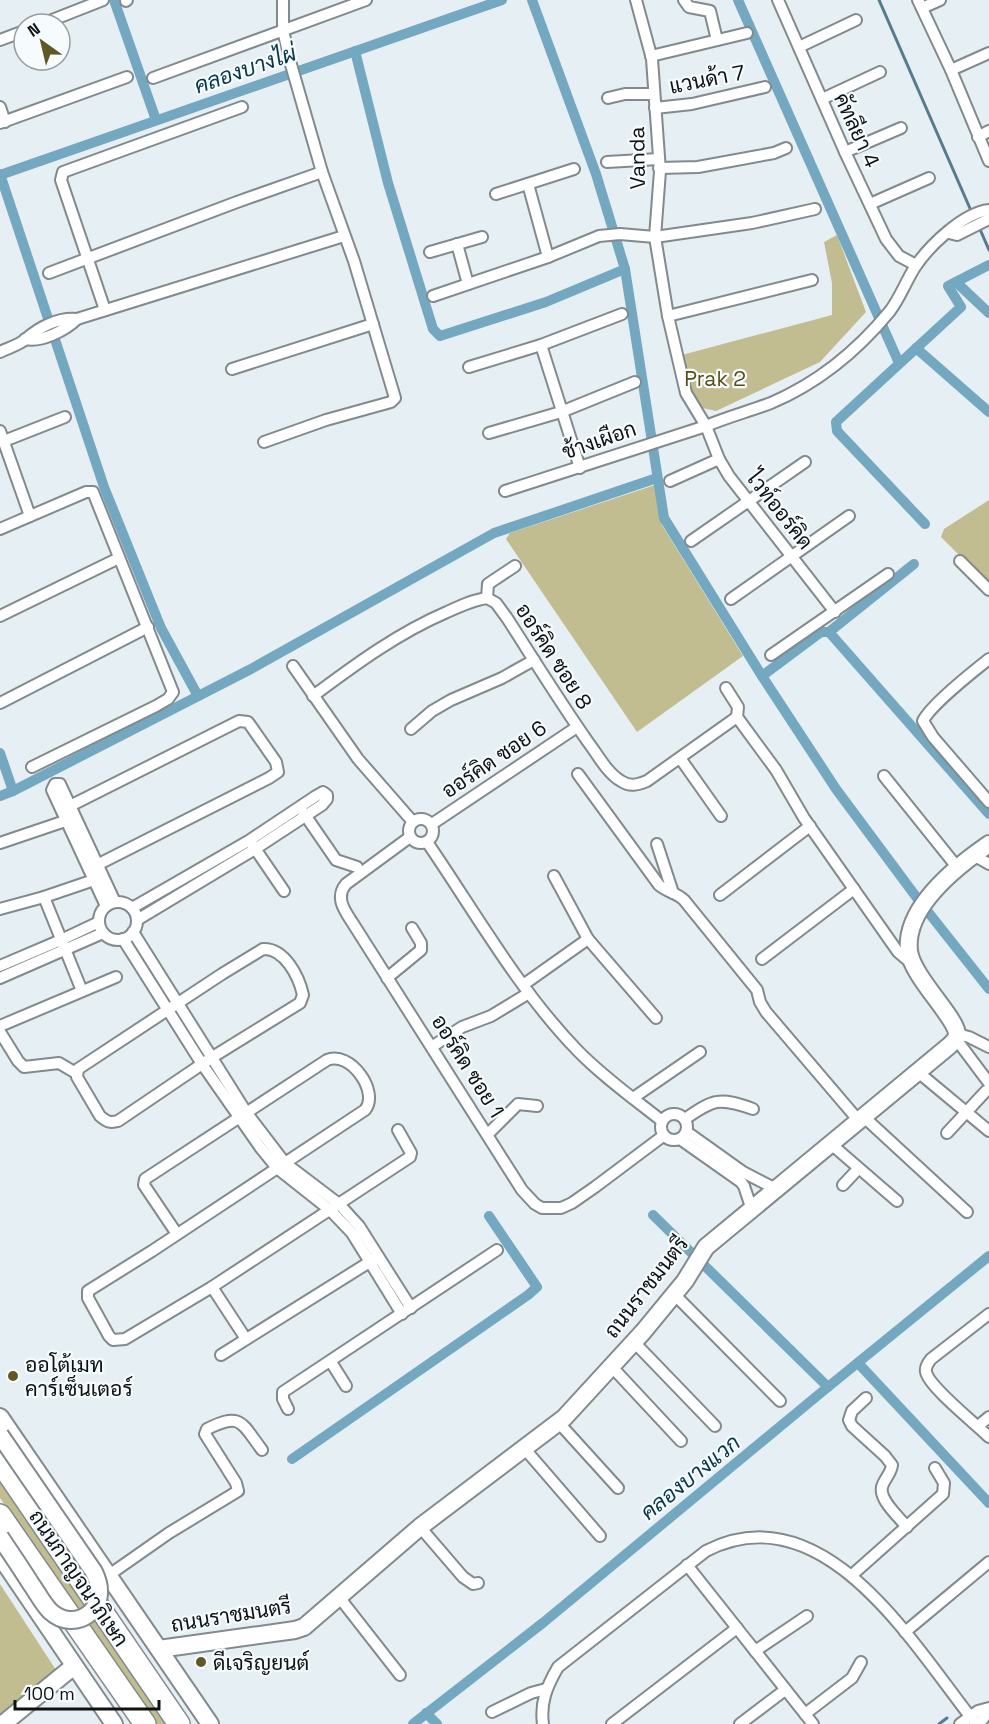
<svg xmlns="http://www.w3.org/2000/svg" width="989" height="1724" font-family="'Space Grotesk',Sarabun,sans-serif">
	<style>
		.green { fill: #c2bc91 }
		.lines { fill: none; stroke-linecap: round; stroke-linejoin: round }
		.stream { stroke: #567b8d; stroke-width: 3 }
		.canal { stroke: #74a8c1; stroke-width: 10 }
		.street-casing { stroke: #828a8d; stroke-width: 14 }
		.secondary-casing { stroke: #828a8d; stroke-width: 20 }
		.highway-casing { stroke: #828a8d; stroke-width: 24 }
		.street { stroke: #fff; stroke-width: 10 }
		.secondary { stroke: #fff; stroke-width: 16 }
		.highway { stroke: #fff; stroke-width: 21 }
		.secondary-bridge-casing { stroke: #828a8d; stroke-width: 20; stroke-linecap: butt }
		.secondary-bridge { stroke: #fff; stroke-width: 16 }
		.poi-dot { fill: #615925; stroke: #f6fbfe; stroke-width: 2 }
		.labels { text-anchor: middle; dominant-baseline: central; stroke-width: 4.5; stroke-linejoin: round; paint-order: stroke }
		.street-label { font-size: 21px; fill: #0f1113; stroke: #f6fbfe }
		.park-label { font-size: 21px; fill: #574e13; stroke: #f6fbfe }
		.poi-label { font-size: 21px; fill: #0f1113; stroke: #f6fbfe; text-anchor: start }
		.water-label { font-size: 22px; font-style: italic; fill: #073749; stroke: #f6fbfe }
	</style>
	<rect width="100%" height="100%" fill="#e6eff3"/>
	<g class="green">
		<path d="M 837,235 L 866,312 L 820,362 L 716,411 L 698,407 L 684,387 L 678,356 L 832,315 L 832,283 L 824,242 Z"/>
		<path d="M 655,485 L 662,525 L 743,656 L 637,732 L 506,539 L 510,533 Z"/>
		<path d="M 989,500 L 989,585 L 941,537 L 944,529 Z"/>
		<path d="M 0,1476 L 166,1724 L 154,1724 L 0,1498 Z"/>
		<path d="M 0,1584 L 56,1670 L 0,1716 Z"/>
	</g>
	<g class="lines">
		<g class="stream">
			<path d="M 879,0 L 972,213"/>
			<path d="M 979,227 L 989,250"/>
			<path d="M 939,1724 L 947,1718"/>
		</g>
		<g class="canal">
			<path d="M 114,0 L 156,120"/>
			<path d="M 532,0 L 596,174 L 625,269 L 664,518 L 762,676 L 836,789 L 917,898 L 989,989"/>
			<path d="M 738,0 L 899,363"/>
			<path d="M 355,51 L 388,183 L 433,329 L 440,336 L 546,302 L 625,269"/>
			<path d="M 0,174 L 104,487 L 161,628 L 198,696"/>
			<path d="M 0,175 L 502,0"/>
			<path d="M 956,282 L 989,313"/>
			<path d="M 916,348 L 989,412"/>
			<path d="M 925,524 L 837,431 L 836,422 L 961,307 L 948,286 L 989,265"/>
			<path d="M 829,632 L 914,564"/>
			<path d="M 762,676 L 821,632 L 829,632 L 989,814"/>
			<path d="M 0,753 L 13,791"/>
			<path d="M 0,796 L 13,791 L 251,669 L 494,533 L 657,478"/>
			<path d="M 653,1215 L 828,1387"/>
			<path d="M 858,1363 L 989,1503"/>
			<path d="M 292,1459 L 528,1295 L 537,1287 L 489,1216"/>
			<path d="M 426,1713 L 437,1724"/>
			<path d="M 413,1724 L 544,1622 L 823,1391 L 989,1256"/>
		</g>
		<defs>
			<g id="street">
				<path d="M 636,0 L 652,59 L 660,171 L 655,237 L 668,316 L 686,393 L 706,426 L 719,459 L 729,476 L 835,612"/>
				<path d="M 684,0 L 689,7 L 710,11 L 717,40"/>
				<path d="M 778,0 L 845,152 L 886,239 L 899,256 L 916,265"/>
				<path d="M 918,0 L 951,70 L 989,161"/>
				<path d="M 126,1 L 127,0"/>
				<path d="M 922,8 L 940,0"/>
				<path d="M 42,24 L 103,0"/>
				<path d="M 0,40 L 24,31"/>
				<path d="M 799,47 L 856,20"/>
				<path d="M 651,56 L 747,33"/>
				<path d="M 951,70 L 989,53"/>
				<path d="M 153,78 L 366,0"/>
				<path d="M 608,98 L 625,94 L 654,94"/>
				<path d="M 822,99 L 880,72"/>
				<path d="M 0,107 L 5,122"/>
				<path d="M 655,108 L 692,104 L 765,87"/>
				<path d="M 0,123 L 127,77"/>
				<path d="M 978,137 L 989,131"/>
				<path d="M 845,152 L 901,128"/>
				<path d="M 607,162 L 659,159"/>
				<path d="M 659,168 L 698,167 L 774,153 L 786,148"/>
				<path d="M 528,184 L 548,257"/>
				<path d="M 496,194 L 574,169"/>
				<path d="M 870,204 L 929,178"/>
				<path d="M 949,233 L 957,235 L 989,219"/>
				<path d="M 457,244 L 468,284"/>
				<path d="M 430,252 L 482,237"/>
				<path d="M 49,273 L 237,202 L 322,172"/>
				<path d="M 433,296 L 548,257 L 599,236 L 620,234 L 655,237 L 752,223 L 815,209"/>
				<path d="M 105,310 L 61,180 L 63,172 L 242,107"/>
				<path d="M 668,316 L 812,280"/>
				<path d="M 25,339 C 41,343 66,330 77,319"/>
				<path d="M 541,345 L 580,468"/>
				<path d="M 0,352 C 8,348 19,345 26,339 C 39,327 59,317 77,319 L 344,236"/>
				<path d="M 469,367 L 541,345 L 622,314"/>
				<path d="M 232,369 L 373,324"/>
				<path d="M 0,431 L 30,516"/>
				<path d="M 489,433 L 561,412 L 635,382"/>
				<path d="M 4,441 L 65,417"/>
				<path d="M 264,442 L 326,420 L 391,402 L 395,398 L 354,261 L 322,172 L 290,61 L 283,30 L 283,0"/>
				<path d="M 670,481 L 719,459"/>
				<path d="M 505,491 L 706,426 C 727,417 750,411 771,403 C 818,383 858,350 890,311 C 900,298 906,281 915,267 C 929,246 963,213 989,210"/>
				<path d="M 0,529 L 86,492 L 93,492 L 173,692 L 168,699 L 156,706 L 32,767"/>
				<path d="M 691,541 L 805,462"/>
				<path d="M 960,561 L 989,590"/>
				<path d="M 487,598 L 488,584 L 515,566"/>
				<path d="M 731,599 L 849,516"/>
				<path d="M 0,616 L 119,558"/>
				<path d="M 771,655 L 888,574"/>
				<path d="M 989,659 C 975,670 930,706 923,721 L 933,737 L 989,802"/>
				<path d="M 293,666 L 358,759 L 413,822"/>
				<path d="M 726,688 L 738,707 L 737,717"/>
				<path d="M 313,696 C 356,664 398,633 447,612 C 460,606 473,600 487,598 L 496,603 L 507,618 C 534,660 560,702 588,742 C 598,755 607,773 621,781 C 630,787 637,785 647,781 L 737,717"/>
				<path d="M 0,703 L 148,627"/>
				<path d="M 737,717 L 776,770 L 804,818 L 898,952 L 911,963"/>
				<path d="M 411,729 L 432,711 L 451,700 L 502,678 L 534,660"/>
				<path d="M 680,758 L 721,816"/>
				<path d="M 578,774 L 659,885 C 667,892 677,893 684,900 L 757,990 L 760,1002 L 766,1012 L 859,1121"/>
				<path d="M 884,776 L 957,867"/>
				<path d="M 62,810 L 239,721 L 248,722 L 276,762 L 278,772 L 269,778 L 89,869"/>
				<path d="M 303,812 L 336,860 L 357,867"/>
				<circle cx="421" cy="831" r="12"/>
				<path d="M 432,824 L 577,727"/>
				<path d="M 410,837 L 346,884 C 335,897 344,910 352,922 L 522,1190 L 535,1204 L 542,1208 L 561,1208 L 572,1203 L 595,1187 L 663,1136"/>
				<path d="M 427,842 C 475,912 518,989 577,1050 C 602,1076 633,1098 662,1121"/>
				<path d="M 0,843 L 74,818"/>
				<path d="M 252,844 L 284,891"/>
				<path d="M 657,844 L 673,893"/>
				<path d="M 973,855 L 989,864"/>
				<path d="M 554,876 L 588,939 L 656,1018"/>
				<path d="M 720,895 L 810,826"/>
				<path d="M 44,897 L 94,880"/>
				<circle cx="118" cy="921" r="19"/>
				<path d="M 106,906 L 52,790 L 55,784 L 60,784 L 115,902"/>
				<path d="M 132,908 L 250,840 L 316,796 L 323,792 L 327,795 L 327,799 L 322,805 L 255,849 L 137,920"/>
				<path d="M 0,909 L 44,897 L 82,991"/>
				<path d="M 133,932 L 246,1112 L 285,1163 L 339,1204 L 359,1226 L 411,1308"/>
				<path d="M 123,939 L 202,1064 L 260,1147 L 277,1168 L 330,1210 L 352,1233 L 402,1314"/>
				<path d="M 263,949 C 285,948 299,977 303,995 L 300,1003 L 211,1058 L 118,1121 C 110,1123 107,1122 100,1116 L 77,1077 L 78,1069 L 222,974 Z"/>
				<path d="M 762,959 L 854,889"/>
				<path d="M 0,966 L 61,940 L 99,922"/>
				<path d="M 0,978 L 103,933"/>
				<path d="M 387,978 L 421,950 L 421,943 L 412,928"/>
				<path d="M 523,985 L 588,939"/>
				<path d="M 0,1026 L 116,977"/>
				<path d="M 0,1032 L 18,1061 L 24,1067 L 59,1063 L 76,1073"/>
				<path d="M 957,1034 L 969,1037 L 989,1047"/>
				<path d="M 956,1039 L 989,1083"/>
				<path d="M 433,1046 L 462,1027 L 491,1016 L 529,993"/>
				<path d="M 918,1072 L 989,1131"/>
				<path d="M 633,1098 L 700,1052"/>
				<circle cx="674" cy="1127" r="13"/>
				<path d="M 864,1117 L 967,1212"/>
				<path d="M 685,1119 C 713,1099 720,1097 753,1109"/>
				<path d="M 687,1132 L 743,1172 L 776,1189"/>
				<path d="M 947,1133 L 986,1091"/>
				<path d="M 488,1134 L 518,1104 L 537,1106"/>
				<path d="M 680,1139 L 741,1182 L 744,1186 L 752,1210"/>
				<path d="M 831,1144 L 897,1201"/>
				<path d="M 843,1185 L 858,1169"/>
				<path d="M 177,1234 L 144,1185 L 145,1179 L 327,1060 C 350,1050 380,1092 365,1110 L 152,1251 L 88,1291 L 88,1298 L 109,1336 L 113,1340 L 125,1339 L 212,1287 L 410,1157 L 411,1153 L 398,1130"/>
				<path d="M 212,1287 L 246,1339"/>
				<path d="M 674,1294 L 780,1401"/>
				<path d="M 989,1314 L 931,1359 C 928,1363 925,1367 926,1372 C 929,1387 976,1424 989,1437"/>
				<path d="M 634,1342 L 715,1426"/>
				<path d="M 221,1355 L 376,1258"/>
				<path d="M 331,1362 L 346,1386"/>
				<path d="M 612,1367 L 681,1441"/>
				<path d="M 866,1398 L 852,1411 L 849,1420 L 852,1426 L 885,1456 L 892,1465 C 891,1474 884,1479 882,1487 C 879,1500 899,1517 907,1527"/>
				<path d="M 288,1409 L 283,1399 L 283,1392 L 497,1250"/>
				<path d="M 559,1423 L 618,1488"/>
				<path d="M 978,1426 L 989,1417"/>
				<path d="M 524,1448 L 600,1536"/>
				<path d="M 420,1527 L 463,1577 L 473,1584 L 478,1583"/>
				<path d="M 687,1565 L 813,1724"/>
				<path d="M 109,1575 L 169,1533 L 238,1491 L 236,1483 L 205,1434 L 207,1429 C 241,1412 241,1422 262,1450"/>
				<path d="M 852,1575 L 943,1494 L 944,1483 L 935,1468"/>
				<path d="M 339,1597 L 400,1675"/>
				<path d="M 905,1632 L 989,1562"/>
				<path d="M 755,1651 L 807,1616"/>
				<path d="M 492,1712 L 531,1693 L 546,1689"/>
				<path d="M 805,1714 L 852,1678 L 861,1662"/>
				<path d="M 543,1724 C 540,1702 547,1686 558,1667 L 706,1551 C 825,1490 915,1648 976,1724"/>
				<path d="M 612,1724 L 737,1628"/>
				<path d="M 740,1724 L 785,1690"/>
				<path d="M 960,1724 L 978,1711 L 989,1708"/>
				<path d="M 979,1724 L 989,1711"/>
			</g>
			<g id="secondary">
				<path d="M 0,1417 L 210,1724"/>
				<path d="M 0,1556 L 114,1724"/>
				<path d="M 159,1649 L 295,1630 L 304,1627 L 420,1527 L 564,1418 L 643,1332 L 685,1281 L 706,1247 L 949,1046 C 952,1043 956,1040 957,1035 C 958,1019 912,977 909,951 C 904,907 957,866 989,844"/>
				<path d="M 3,1724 L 74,1666"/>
			</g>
			<g id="highway">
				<path d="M 0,1462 L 179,1724"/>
				<path d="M 0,1515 L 145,1724"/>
			</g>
		</defs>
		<use href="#street" class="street-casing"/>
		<use href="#secondary" class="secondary-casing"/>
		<use href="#highway" class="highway-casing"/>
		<use href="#street" class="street"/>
		<use href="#secondary" class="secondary"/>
		<use href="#highway" class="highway"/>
		<defs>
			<path id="secondary-bridge" d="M 0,1435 L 94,1572 C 113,1610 74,1634 50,1611 C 42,1603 37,1592 31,1584 C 21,1568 10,1552 0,1537"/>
		</defs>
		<use href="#secondary-bridge" class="secondary-bridge-casing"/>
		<use href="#secondary-bridge" class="secondary-bridge"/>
	</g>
	<g class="poi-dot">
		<circle cx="13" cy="1376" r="6"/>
		<circle cx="201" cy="1662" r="6"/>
	</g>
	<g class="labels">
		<g class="street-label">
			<text transform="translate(707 79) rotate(-11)">แวนด้า 7</text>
			<text transform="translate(857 130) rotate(65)">คัทลียา 4</text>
			<text transform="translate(637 158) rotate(-91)">Vanda</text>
			<text transform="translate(599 440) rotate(-19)">ช้างเผือก</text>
			<text transform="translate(780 510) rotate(52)">ไวท์ออร์คิด</text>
			<text transform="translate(554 656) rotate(57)">ออร์คิด ซอย 8</text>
			<text transform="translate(494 759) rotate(-34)">ออร์คิด ซอย 6</text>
			<text transform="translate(468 1066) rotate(58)">ออร์คิด ซอย 1</text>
			<text transform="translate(646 1287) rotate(-52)">ถนนราชมนตรี</text>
			<text transform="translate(79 1578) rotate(56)">ถนนกาญจนาภิเษก</text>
			<text transform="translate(231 1615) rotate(-9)">ถนนราชมนตรี</text>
		</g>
		<g class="park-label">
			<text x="715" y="378">Prak 2</text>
		</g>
		<g class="poi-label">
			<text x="25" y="1364">ออโต้เมท<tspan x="25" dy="24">คาร์เซ็นเตอร์</tspan></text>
			<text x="213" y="1662">ดีเจริญยนต์</text>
		</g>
		<g class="water-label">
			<text transform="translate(245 69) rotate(-19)">คลองบางไผ่</text>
			<text transform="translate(690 1477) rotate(-39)">คลองบางแวก</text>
		</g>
	</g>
	<g transform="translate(42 42) rotate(326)"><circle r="28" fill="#f6fbfe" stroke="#9a9da0" stroke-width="1.5"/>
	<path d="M0-4.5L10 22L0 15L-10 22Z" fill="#615925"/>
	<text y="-9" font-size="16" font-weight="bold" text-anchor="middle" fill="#0f1113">N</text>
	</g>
	<path d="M15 1700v9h144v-9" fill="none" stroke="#0f1113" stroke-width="3"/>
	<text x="24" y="1700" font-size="18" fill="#0f1113" stroke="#f6fbfe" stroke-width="4.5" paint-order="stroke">100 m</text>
</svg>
